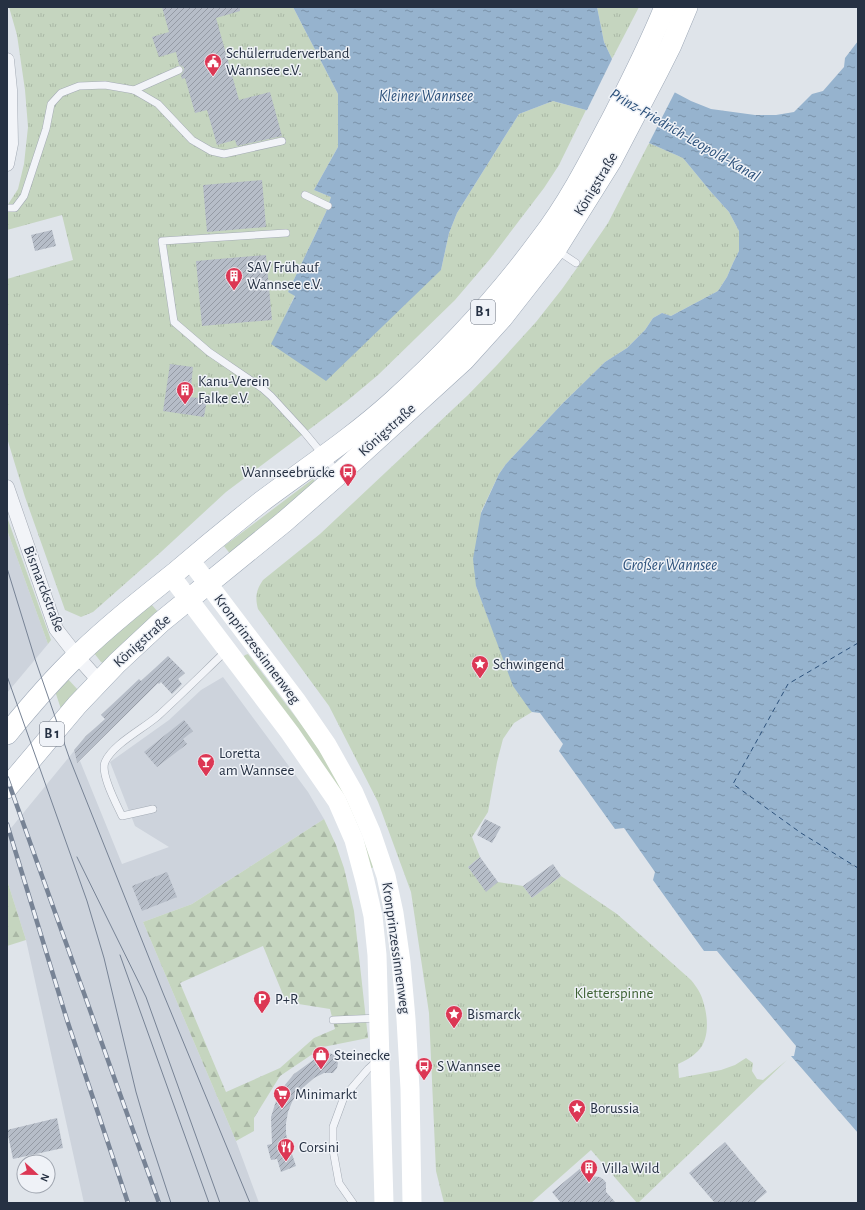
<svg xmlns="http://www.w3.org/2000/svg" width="865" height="1210" font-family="'Alegreya Sans',sans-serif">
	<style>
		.built { fill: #cdd3dc }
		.grass { fill: #c5d5bf }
		.forest { fill: url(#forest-firs); fill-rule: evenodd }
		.park { fill: url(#park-tufts) }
		.water { fill: url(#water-ripples) }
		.pier { fill: #dfe4ea }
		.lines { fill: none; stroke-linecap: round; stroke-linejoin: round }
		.ferry { stroke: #2c517b; stroke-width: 1; stroke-dasharray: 5 4; stroke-linecap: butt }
		.building { fill: url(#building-hatch) }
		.lane-casing { stroke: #a4abb5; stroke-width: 8 }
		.street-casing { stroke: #a4abb5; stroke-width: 15 }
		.primary-casing { stroke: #9da8b7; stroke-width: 22 }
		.lane { stroke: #f2f4f8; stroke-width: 7 }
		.street { stroke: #f2f4f8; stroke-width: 14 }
		.secondary { stroke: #fff; stroke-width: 19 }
		.primary { stroke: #fff; stroke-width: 21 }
		.tram { stroke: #778395; stroke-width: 1 }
		.rail-casing { stroke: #778395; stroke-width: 4.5 }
		.rail { stroke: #eff2f7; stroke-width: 3; stroke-dasharray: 9; stroke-linecap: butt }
		.labels { text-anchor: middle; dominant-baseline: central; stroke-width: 3; stroke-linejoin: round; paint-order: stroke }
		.shield { fill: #eff2f7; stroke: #626b79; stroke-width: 1 }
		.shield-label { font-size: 14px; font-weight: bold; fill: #263143 }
		.poi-label { font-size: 15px; fill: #263143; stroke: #eff2f7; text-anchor: start }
		.street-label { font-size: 15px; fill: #263143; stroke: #eff2f7 }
		.park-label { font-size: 15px; fill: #3c6032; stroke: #eff2f7 }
		.water-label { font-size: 16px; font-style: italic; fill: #2c517b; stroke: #eff2f7 }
	</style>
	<defs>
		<pattern id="forest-firs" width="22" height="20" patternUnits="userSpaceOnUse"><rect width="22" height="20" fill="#c5d5bf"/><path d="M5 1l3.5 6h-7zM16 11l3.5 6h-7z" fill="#a9b7a5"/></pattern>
		<pattern id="park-tufts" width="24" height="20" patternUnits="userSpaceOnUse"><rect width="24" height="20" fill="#c5d5bf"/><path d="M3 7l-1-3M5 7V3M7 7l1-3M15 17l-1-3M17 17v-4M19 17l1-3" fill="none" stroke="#a9b7a5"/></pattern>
		<pattern id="water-ripples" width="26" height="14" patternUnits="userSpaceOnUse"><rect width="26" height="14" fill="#96b3ce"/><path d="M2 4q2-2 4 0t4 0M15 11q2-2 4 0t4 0" fill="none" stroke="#7a92a9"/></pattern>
		<pattern id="building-hatch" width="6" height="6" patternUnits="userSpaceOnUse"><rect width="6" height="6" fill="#b6bdc8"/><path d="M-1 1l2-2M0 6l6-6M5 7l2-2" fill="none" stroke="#949aa4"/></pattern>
	</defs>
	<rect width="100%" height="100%" fill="#dfe4ea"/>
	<g class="built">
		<path d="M 7,530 L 48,644 L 7,693 Z"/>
		<path d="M 223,677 L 308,792 L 324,819 L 192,904 L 143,922 L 236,1141 L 259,1203 L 84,1203 L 26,940 L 7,880 L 7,833 L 74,751 L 77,763 L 80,761 L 122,864 L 169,847 L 135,826 L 110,762 L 169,720 L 201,690 Z"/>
	</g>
	<g class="grass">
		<path d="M 313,479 L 317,483 L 231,555 L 224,546 Z"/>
		<path d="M 7,517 L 51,640 L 48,644 L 7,530 Z"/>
		<path d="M 150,603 L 159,613 L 103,663 L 101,662 L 94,653 Z"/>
		<path d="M 248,654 L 310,736 L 327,762 L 350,805 L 374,867 L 369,869 L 243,657 L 245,655 Z"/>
		<path d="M 67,678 L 78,690 L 61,709 L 55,691 Z"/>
	</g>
	<g class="forest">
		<path d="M 324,819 L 336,845 L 344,868 L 354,911 L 368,1038 L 323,1047 L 280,1076 L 254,1118 L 254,1131 L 236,1141 L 143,922 L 192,904 ZM 263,946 L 286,1002 L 330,1009 L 335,1029 L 314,1038 L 280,1068 L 226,1092 L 180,983 Z"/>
		<path d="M 7,880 L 26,940 L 7,946 Z"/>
	</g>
	<g class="park">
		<path d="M 9,7 L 293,7 L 338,94 L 338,147 L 314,190 L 331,197 L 326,212 L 288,292 L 295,295 L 272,344 L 441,270 L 449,233 L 457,213 L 519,114 L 553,101 L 586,110 L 559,165 L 544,188 L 490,259 L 455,300 L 378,375 L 347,401 L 226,492 L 161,552 L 93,612 L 81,617 L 65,610 L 25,497 L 7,438 L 7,279 L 73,260 L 62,215 L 7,230 L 7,206 L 18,189 L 24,164 L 28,127 L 25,90 L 17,35 Z"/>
		<path d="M 597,7 L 639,7 L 612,59 L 604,42 Z"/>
		<path d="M 649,143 L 683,158 L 711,192 L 729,212 L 739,231 L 739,251 L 733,263 L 727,277 L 718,291 L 671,316 L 662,313 L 653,318 L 645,330 L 627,348 L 605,362 L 562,404 L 506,464 L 499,474 L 481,512 L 476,586 L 515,688 L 532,712 L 514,723 L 503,739 L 497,762 L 488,812 L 472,837 L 480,857 L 468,867 L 486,891 L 498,882 L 523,886 L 532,898 L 561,876 L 617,914 L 691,980 C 696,986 701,993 703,1001 C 708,1016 710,1039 698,1051 C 692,1057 685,1061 678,1064 L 679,1078 L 721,1070 L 735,1065 L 746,1058 L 753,1063 L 752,1071 L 757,1079 L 763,1080 L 787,1060 L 638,1203 L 637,1203 L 591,1150 L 531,1203 L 444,1203 L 436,1171 L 429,1013 L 411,892 L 378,802 L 329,706 L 258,609 C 255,598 256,590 263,580 L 320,534 L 468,395 L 497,365 L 536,322 L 562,289 L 584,258 L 608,223 Z"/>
	</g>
	<path class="water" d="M 293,7 L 597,7 L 604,42 L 612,59 L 691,101 L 711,109 L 755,115 L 776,115 L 794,112 L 812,94 L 823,91 L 844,67 L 845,58 L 858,41 L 858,1133 L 791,1056 L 794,1056 L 796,1046 L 717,951 L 704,951 L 653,880 L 655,872 L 624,828 L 615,829 L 559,751 L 563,744 L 540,713 L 532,712 L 530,710 L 513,686 L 476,586 L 473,559 L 481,513 L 499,474 L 506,464 L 562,404 L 605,362 L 627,348 L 645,330 L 653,318 L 662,313 L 671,316 L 718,291 L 727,277 L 733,263 L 739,251 L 739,231 L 729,212 L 711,192 L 683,158 L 649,143 L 586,110 L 553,101 L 519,114 L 457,213 L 449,233 L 441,270 L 326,381 L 271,344 L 295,296 L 288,292 L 326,212 L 331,197 L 314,190 L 338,147 L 338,94 Z"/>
	<path class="pier" d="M 613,57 L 676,90 L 648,145 L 586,112 Z"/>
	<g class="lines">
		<path class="ferry" d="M 858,643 L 788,684 L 733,784 L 801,833 L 858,868"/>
	</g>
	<g class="building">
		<path d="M 162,7 L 240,7 L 240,11 L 216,18 L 239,100 L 270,92 L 282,136 L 237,146 L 235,140 L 217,145 L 207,110 L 195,113 L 185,78 L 182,79 L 181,75 L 183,73 L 184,68 L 182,66 L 179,65 L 176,52 L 159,57 L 152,37 L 169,32 Z"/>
		<path d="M 262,180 L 266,227 L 207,232 L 203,185 Z"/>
		<path d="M 52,230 L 56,246 L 35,251 L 31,235 Z"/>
		<path d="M 266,255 L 272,320 L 202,326 L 196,261 Z"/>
		<path d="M 170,364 L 193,367 L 190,397 L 207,399 L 204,417 L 163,411 Z"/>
		<path d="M 168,656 L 185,673 L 178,679 L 182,684 L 172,694 L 161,682 L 159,684 L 158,683 L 77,763 L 74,750 L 86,736 L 105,719 L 101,715 L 139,679 L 141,681 Z"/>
		<path d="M 184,720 L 193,731 L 183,739 L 187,744 L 157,767 L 144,752 Z"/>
		<path d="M 485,819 L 501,827 L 492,843 L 477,835 Z"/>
		<path d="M 480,857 L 498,882 L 486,892 L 468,867 Z"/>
		<path d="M 553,864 L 561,876 L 532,898 L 523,886 Z"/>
		<path d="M 167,872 L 177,897 L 142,911 L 132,886 Z"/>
		<path d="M 325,1052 L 332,1054 L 335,1056 L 338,1063 L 337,1068 L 333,1073 L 324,1073 L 314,1078 L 298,1092 L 292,1102 L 288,1112 L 286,1123 L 286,1134 L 289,1145 L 296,1166 L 281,1172 L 277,1159 L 271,1160 L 267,1145 L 272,1144 L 271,1117 L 276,1101 L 284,1086 L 294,1074 L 316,1058 L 315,1054 Z"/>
		<path d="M 57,1118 L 63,1148 L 13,1159 L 7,1130 Z"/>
		<path d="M 725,1142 L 767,1192 L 754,1203 L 715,1203 L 689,1173 Z"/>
		<path d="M 582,1167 L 590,1176 L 600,1177 L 604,1180 L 606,1183 L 606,1192 L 616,1203 L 561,1203 L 552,1192 Z"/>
	</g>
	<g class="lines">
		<defs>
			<g id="lane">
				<path d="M 134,90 L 179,70"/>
				<path d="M 305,195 L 328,206"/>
				<path d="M 7,208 L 15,208 L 24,196 L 46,129 L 51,104 L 61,93 L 79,86 L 105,85 L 134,90 L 158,104 L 192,140 L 211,151 L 224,154 L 282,141"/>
				<path d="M 286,233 L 162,241 L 174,322 L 209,352 L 262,388 L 271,396 L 305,433 L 338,473"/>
				<path d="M 558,251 L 576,263"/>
				<path d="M 153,809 L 122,816 C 117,805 100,774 105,762 C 113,744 143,729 158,716 C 182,694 204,672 227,650"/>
				<path d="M 333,1020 L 379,1018"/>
				<path d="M 353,1203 L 339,1183 L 333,1150 L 333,1127 L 344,1097 L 368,1069 L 377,1061"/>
			</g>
			<g id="street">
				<path d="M 7,60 L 10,90 L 11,144 L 7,164"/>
				<path d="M 7,487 L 56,629 L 77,656 L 99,681"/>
			</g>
			<g id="primary">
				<path d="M 7,734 C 29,707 52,680 77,656 C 108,626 142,599 176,572 C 204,548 232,525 261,502 C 305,469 351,439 392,402 C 447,352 496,300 540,240 C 569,203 592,157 614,115 C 632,80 650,44 665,7"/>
				<path d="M 7,788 L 77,705 L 117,663 L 161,622 L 284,522 L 339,474 L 464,360 L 502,318 L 556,249 L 611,161 L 658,71 L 671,45 L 687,7"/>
			</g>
		</defs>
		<use href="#lane" class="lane-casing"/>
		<use href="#street" class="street-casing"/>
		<use href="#primary" class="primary-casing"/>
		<use href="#lane" class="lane"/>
		<use href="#street" class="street"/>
		<g class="secondary">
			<path d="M 190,560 L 296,700 L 327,745 L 354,793 L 371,832 L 386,876 L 394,913 L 401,962 L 406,1019 L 410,1089 L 412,1203"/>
			<path d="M 171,576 L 290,733 L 337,801 L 354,840 L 365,881 L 373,916 L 377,955 L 384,1203"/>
		</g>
		<use href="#primary" class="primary"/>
		<g class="tram">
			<path d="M 7,568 L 35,659 L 69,757 L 163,993 L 250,1203"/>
			<path d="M 7,676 L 87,901 L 104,958 L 136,1092 L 148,1133 L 171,1203"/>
			<path d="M 77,857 L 146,997 L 220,1203"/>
			<path d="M 120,955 L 209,1203"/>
		</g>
		<defs>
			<g id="rail">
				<path d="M 7,778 L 159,1203"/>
				<path d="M 7,824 L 67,1020 L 128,1203"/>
			</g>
		</defs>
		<use href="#rail" class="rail-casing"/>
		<use href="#rail" class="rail"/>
	</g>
	<defs>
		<symbol id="civic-pin" viewBox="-11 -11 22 30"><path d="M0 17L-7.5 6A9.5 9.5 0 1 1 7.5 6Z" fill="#dc3754" stroke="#eff2f7"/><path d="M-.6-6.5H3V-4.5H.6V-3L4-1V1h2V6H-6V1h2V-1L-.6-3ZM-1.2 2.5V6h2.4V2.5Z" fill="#fff"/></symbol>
		<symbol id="building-pin" viewBox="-11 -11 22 30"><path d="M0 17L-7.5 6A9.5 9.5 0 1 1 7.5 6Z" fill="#dc3754" stroke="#eff2f7"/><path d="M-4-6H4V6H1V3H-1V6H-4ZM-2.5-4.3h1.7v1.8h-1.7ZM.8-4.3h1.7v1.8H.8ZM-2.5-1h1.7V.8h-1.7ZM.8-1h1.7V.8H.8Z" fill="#fff"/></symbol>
		<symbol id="bus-pin" viewBox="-11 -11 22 30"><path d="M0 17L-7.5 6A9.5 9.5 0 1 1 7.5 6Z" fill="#dc3754" stroke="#eff2f7"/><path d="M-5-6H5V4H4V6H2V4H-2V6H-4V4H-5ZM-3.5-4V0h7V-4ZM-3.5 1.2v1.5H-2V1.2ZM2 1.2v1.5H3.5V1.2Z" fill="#fff"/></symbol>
		<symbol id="sight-pin" viewBox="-11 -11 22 30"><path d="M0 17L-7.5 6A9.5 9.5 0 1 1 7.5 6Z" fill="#dc3754" stroke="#eff2f7"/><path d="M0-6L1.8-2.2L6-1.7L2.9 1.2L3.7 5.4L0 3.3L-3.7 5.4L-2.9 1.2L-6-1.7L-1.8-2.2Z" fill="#fff"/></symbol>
		<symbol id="bar-pin" viewBox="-11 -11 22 30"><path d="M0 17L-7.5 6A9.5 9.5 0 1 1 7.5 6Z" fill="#dc3754" stroke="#eff2f7"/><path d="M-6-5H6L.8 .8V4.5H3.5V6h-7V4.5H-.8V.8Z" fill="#fff"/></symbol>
		<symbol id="parking-pin" viewBox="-11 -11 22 30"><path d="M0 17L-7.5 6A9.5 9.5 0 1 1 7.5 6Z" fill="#dc3754" stroke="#eff2f7"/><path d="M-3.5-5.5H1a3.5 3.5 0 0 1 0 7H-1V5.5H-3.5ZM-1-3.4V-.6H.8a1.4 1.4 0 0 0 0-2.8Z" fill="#fff"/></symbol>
		<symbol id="shop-pin" viewBox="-11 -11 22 30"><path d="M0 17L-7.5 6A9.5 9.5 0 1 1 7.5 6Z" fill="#dc3754" stroke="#eff2f7"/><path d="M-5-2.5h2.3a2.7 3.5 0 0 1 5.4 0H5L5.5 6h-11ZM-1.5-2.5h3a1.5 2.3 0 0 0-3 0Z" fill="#fff"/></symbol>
		<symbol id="supermarket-pin" viewBox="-11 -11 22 30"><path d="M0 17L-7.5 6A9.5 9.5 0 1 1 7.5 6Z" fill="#dc3754" stroke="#eff2f7"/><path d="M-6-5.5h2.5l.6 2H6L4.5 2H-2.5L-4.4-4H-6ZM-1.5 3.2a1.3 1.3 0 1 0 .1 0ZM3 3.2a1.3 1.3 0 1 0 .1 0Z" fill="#fff"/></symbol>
		<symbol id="restaurant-pin" viewBox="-11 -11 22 30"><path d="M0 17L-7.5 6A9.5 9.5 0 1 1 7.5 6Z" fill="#dc3754" stroke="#eff2f7"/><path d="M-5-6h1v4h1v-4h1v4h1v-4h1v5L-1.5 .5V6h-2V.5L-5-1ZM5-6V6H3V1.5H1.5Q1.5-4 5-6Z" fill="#fff"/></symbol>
	</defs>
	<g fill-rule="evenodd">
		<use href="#civic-pin" x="203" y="52" width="20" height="27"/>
		<use href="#building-pin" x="224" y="266" width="20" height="27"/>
		<use href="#building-pin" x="175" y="380" width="20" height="27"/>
		<use href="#bus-pin" x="338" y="462" width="20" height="27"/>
		<use href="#sight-pin" x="470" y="654" width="20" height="27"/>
		<use href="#bar-pin" x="196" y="752" width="20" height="27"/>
		<use href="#parking-pin" x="252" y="989" width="20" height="27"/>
		<use href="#sight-pin" x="444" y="1004" width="20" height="27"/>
		<use href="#shop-pin" x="311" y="1045" width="20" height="27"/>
		<use href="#bus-pin" x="414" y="1056" width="20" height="27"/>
		<use href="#supermarket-pin" x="272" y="1084" width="20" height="27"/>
		<use href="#sight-pin" x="567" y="1098" width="20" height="27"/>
		<use href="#restaurant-pin" x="276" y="1137" width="20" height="27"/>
		<use href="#building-pin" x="579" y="1158" width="20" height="27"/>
	</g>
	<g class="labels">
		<g class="shield">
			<rect x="471" y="300" width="24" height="24" rx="3"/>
			<rect x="40" y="722" width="24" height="24" rx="3"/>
		</g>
		<g class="shield-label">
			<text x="483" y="312">B 1</text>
			<text x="52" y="734">B 1</text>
		</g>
		<g class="poi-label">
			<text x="226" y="53">Schülerruderverband<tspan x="226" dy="17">Wannsee e.V.</tspan></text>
			<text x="247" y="267">SAV Frühauf<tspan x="247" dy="17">Wannsee e.V.</tspan></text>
			<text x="198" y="381">Kanu-Verein<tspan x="198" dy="17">Falke e.V.</tspan></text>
			<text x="335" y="472" text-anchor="end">Wannseebrücke</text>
			<text x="493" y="664">Schwingend</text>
			<text x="219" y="753">Loretta<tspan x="219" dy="17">am Wannsee</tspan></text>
			<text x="275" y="999">P+R</text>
			<text x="467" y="1014">Bismarck</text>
			<text x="334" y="1055">Steinecke</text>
			<text x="437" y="1066">S Wannsee</text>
			<text x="295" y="1094">Minimarkt</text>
			<text x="590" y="1108">Borussia</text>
			<text x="299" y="1147">Corsini</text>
			<text x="602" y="1168">Villa Wild</text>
		</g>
		<g class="street-label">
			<text transform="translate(596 184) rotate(-59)">Königstraße</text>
			<text transform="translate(387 430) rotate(-42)">Königstraße</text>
			<text transform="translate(44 589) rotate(69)">Bismarckstraße</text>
			<text transform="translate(142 641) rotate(-42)">Königstraße</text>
			<text transform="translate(257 649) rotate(53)">Kronprinzessinnenweg</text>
			<text transform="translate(396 948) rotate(82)">Kronprinzessinnenweg</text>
		</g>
		<g class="park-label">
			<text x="614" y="993">Kletterspinne</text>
		</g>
		<g class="water-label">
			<text x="426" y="96">Kleiner Wannsee</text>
			<text transform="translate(685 135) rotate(30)">Prinz-Friedrich-Leopold-Kanal</text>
			<text x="670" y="565">Großer Wannsee</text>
		</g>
	</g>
	<rect width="865" height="1210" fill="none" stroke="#263143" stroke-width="16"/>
	<g transform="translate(36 1174) rotate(112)"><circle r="19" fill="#eff2f7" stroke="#9fa5af"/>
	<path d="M0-3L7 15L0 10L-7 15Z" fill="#dc3754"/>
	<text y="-6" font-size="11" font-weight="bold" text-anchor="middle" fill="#263143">N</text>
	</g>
</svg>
